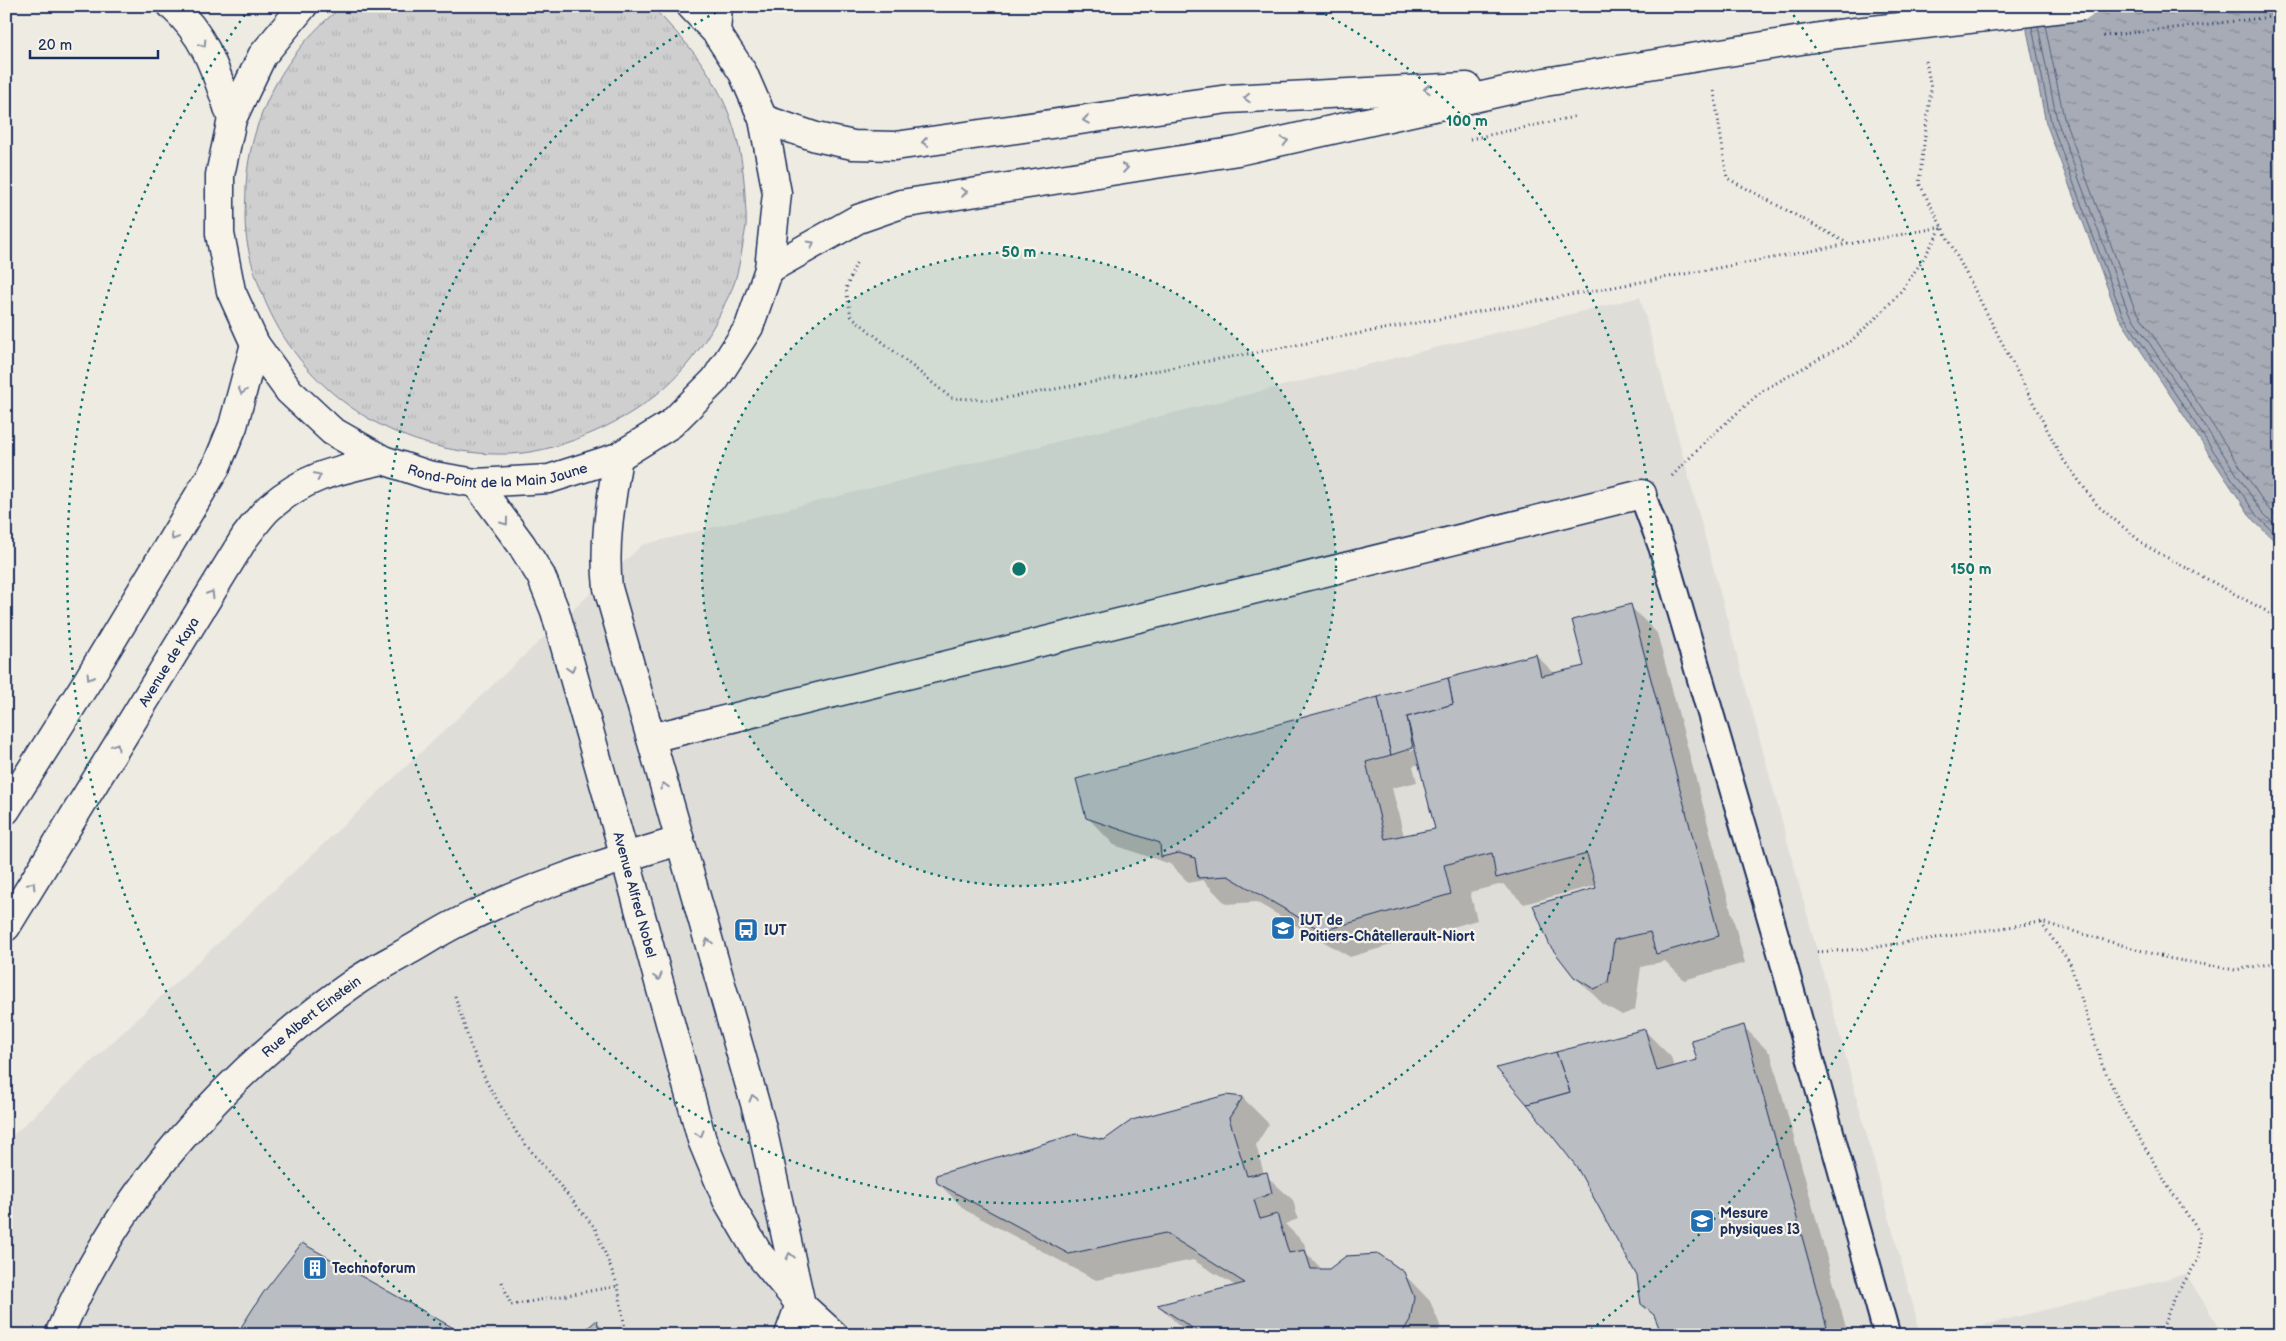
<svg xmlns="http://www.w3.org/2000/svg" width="2286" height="1341" font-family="'Balsamiq Sans',sans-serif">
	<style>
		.built { fill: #deddd8 }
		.grass { fill: url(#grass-tufts); stroke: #757f96 }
		.water { fill: url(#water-ripples); stroke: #6e7992 }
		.shadow { fill: #0003; fill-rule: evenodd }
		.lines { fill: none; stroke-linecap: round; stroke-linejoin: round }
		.shore { stroke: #536181; stroke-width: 1 }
		.building { fill: #babdc2; stroke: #1b2f5e }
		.service-casing { stroke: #1b2f5e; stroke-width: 29 }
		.minor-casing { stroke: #1b2f5e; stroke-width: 31 }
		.tertiary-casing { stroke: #1b2f5e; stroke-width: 31 }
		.primary-casing { stroke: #1b2f5e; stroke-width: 31 }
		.motorway-casing { stroke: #1b2f5e; stroke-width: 31 }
		.path { stroke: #1b2f5e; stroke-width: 3; stroke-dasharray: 1 4; stroke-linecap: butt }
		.service { stroke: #f7f3e8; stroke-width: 25 }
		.minor { stroke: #f7f3e8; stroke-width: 28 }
		.tertiary { stroke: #f7f3e8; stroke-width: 28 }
		.primary { stroke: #f7f3e8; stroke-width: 28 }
		.motorway { stroke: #f7f3e8; stroke-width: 28 }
		.primary-bridge-casing { stroke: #1b2f5e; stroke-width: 31; stroke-linecap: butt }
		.path-bridge { stroke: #1b2f5e; stroke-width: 3; stroke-dasharray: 1 4; stroke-linecap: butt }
		.primary-bridge { stroke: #f7f3e8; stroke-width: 28 }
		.oneway { stroke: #8991a3 }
		.ring { fill: none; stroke: #0f766e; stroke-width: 2.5; stroke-dasharray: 2.5 5 }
		.labels { text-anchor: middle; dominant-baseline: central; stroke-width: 4.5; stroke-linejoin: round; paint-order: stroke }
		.street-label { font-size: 14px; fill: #1b2f5e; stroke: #f7f3e8 }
		.poi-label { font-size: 14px; font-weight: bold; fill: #1b2f5e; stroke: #f7f3e8; text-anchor: start }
		.centre { fill: #0f766e; stroke: #f7f3e8; stroke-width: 2.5 }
		.ring-label { font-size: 15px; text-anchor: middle; font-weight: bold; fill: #0f766e; stroke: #f7f3e8; stroke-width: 4.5; stroke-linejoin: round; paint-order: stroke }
	</style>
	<defs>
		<pattern id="grass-tufts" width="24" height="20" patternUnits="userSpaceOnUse" patternTransform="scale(1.25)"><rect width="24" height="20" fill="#cfcfcf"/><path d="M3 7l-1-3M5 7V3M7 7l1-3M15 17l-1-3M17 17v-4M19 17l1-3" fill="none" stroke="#b1b2b4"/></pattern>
		<pattern id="water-ripples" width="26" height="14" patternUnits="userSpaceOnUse" patternTransform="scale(1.25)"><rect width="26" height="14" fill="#a6abb5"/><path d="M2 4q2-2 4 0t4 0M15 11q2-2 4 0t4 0" fill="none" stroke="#868c96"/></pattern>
	</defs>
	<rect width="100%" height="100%" fill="#eeebe2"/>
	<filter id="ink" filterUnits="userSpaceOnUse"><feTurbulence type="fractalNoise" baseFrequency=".02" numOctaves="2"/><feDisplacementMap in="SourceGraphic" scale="10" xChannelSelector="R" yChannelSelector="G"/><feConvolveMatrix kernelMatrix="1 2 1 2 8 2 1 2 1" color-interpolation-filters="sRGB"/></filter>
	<g filter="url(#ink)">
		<g class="built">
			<path d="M 1640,297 L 1921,1335 L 6,1335 L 6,1142 L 642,545 Z"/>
			<path d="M 2186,1274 L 2224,1335 L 1946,1335 Z"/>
		</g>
		<path class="grass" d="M 343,6 L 650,6 C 658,12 665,20 672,28 C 719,76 742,128 745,195 C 745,205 747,216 746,226 C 743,244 740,264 735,281 C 732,291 726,300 722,310 C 694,368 653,406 594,432 C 569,443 539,453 510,454 C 405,457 308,400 266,303 C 255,277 245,247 245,218 C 245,208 246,198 246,187 C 249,117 287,48 343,6 Z"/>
		<path class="water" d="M 2022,6 L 2280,6 L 2280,546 L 2253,520 L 2118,316 L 2046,123 Z"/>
		<g class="shadow">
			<path d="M 1630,606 L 1657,633 L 1745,963 L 1684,980 L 1665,961 L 1641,967 L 1635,1010 L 1622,1015 L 1603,1004 L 1575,977 L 1598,889 L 1597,885 L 1524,904 L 1503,884 L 1470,892 L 1477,920 L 1350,957 L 1256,902 L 1226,904 L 1203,880 L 1189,883 L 1170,864 L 1114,845 L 1087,817 L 1536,655 L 1555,674 L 1585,667 ZM 1419,745 L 1420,748 L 1410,751 L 1410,748 ZM 1420,764 L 1436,830 L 1404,836 L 1392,788 L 1417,782 L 1413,766 Z"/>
			<path d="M 1744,1027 L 1771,1054 L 1848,1335 L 1664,1335 L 1657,1318 L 1642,1303 L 1644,1030 L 1671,1057 L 1674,1068 L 1699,1061 Z"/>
			<path d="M 1227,1096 L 1243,1098 L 1269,1124 L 1256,1145 L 1264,1174 L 1293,1200 L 1298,1219 L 1285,1224 L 1304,1243 L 1308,1255 L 1323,1270 L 1403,1273 L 1430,1301 L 1440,1325 L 1439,1335 L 1189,1335 L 1159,1306 L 1236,1286 L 1193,1260 L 1096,1280 L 965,1210 L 938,1183 L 1104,1142 Z"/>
			<path d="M 597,1322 L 609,1335 L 581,1335 Z"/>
		</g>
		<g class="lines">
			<g class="shore">
				<path d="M 2045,25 L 2064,118 L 2134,307 L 2267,507 L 2280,519"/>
				<path d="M 2038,26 L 2057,120 L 2128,311 L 2262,512 L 2280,530"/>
				<path d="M 2032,27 L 2051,122 L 2122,314 L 2257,516 L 2280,539"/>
			</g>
		</g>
		<g class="building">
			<path d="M 1631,604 L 1719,936 L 1656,954 L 1650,932 L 1614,940 L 1608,983 L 1594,989 L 1574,977 L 1550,946 L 1533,905 L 1596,888 L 1587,854 L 1496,878 L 1492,853 L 1444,865 L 1451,894 L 1322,931 L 1228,876 L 1198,878 L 1195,858 L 1179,853 L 1161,857 L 1160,843 L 1086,818 L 1076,779 L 1378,697 L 1391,755 L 1366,762 L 1385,839 L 1435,829 L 1407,717 L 1453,704 L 1448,678 L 1536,654 L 1541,676 L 1584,666 L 1572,620 Z"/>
			<path d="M 1448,678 L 1453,704 L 1407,717 L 1413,748 L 1391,755 L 1378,697 Z"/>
			<path d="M 1744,1025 L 1829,1335 L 1662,1335 L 1654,1315 L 1641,1304 L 1637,1276 L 1576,1166 L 1527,1104 L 1570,1092 L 1556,1052 L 1645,1029 L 1657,1071 L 1697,1060 L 1691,1040 Z"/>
			<path d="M 1556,1052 L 1570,1092 L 1527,1104 L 1496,1068 Z"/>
			<path d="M 1226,1095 L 1243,1097 L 1229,1118 L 1247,1176 L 1267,1172 L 1272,1193 L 1254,1200 L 1260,1219 L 1277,1214 L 1289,1253 L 1305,1250 L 1311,1269 L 1329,1269 L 1346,1256 L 1379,1254 L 1404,1272 L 1414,1297 L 1410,1320 L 1401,1335 L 1203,1335 L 1157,1305 L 1245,1283 L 1165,1233 L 1069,1254 L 937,1183 L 936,1175 L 1076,1134 L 1104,1140 L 1132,1120 Z"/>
			<path d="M 302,1243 L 466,1335 L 236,1335 L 263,1293 Z"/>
			<path d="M 597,1320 L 600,1335 L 579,1335 Z"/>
		</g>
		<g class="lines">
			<defs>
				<path id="service" d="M 1642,494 L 1662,548 L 1781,954 L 1887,1335"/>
				<g id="minor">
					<path d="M 651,738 L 1642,494"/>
					<path id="s1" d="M 59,1335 C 118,1192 229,1070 355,982 C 372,970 391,961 408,951 C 424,942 439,932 455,924 C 526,888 603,863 679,841"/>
					<path d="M 789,1335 L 800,1304"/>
				</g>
				<g id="tertiary">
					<path d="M 716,32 L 718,6"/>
					<path d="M 618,457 C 611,501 603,543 608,588 L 762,1128 L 800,1300"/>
					<path id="s2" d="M 476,483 L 521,544 L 541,576 L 555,611 L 625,857 L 702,1140 L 727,1200 L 758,1253 L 800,1304 L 834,1335"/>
				</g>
				<g id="primary">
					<path id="s3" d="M 303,6 L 262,56 L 232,119 L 220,175 L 220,234 L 231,291 L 255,344 L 289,391 L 332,431 L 383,460 L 428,475 L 476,483 L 549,479 L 618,457 L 671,424 L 715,380 L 749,327 L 769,269 L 777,193 L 763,119 L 743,73 L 716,32 L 691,6"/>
					<path d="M 763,119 L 816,137 L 853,145 L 895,146 L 1228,99 L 1467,87"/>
					<path d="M 769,269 L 858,219 L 901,204 L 1238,151 L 1545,82 L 1838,34"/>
					<path d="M 6,810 L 88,680 L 216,467 L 233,426 L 255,344"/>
					<path id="s4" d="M 6,927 L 245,537 C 253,527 261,515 270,507 C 307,475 338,470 383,460"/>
				</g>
				<path id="motorway" d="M 172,6 C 208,38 217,76 232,119"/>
			</defs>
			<use href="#service" class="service-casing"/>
			<use href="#minor" class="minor-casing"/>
			<use href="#tertiary" class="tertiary-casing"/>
			<use href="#primary" class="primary-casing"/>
			<use href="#motorway" class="motorway-casing"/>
			<g class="path">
				<path d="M 1926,61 L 1931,89 L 1919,183 L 2062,458 L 2098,506 L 2146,546 L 2268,612 L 2280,623"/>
				<path d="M 1714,91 L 1727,178 L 1849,244"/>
				<path d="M 1470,139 L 1574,117"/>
				<path d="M 856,263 L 846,289 L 851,316 L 951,398 L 995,400 L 1942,227"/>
				<path d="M 1672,476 L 1708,439 L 1762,391 L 1851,341 L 1880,314 L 1902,290 L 1922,261 L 1942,227"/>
				<path d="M 2041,923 L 2070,963 L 2102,1064 L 2124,1112 L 2167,1185 L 2200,1233 L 2199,1258 L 2173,1300 L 2160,1335"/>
				<path d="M 1817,952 L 1863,949 L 2041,922 L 2167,958 L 2235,970 L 2280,962"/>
				<path d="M 455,996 L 470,1044 L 487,1083 L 518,1135 L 595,1228 L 618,1286 L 626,1335"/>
				<path d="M 502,1282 L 511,1305 L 618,1286"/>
			</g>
			<use href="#service" class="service"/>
			<use href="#minor" class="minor"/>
			<use href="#tertiary" class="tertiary"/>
			<use href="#primary" class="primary"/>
			<use href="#motorway" class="motorway"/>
			<defs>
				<path id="primary-bridge" d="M 1838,34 L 2082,6"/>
			</defs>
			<use href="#primary-bridge" class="primary-bridge-casing"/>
			<path class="path-bridge" d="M 2103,36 L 2280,16"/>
			<use href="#primary-bridge" class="primary-bridge"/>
		</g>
		<defs><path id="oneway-chevron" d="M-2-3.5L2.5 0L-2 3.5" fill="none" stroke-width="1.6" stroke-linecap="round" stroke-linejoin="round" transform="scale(1.25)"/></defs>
		<g class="oneway">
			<use href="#oneway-chevron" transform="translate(203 44) rotate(57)"/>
			<use href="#oneway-chevron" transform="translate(1427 89) rotate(177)"/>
			<use href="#oneway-chevron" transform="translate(1247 98) rotate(177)"/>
			<use href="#oneway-chevron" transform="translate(1086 120) rotate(172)"/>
			<use href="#oneway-chevron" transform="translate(1285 141) rotate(-13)"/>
			<use href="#oneway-chevron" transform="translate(925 142) rotate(172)"/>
			<use href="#oneway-chevron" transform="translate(1125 168) rotate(-8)"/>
			<use href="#oneway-chevron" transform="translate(964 192) rotate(-9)"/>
			<use href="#oneway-chevron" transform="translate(811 244) rotate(-30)"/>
			<use href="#oneway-chevron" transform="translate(242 391) rotate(105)"/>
			<use href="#oneway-chevron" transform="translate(318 476) rotate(-26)"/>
			<use href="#oneway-chevron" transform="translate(505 522) rotate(54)"/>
			<use href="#oneway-chevron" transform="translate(174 537) rotate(121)"/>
			<use href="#oneway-chevron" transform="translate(211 594) rotate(-58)"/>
			<use href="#oneway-chevron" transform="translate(571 669) rotate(74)"/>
			<use href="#oneway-chevron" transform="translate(90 677) rotate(121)"/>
			<use href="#oneway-chevron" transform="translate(116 746) rotate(-59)"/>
			<use href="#oneway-chevron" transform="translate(664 786) rotate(-105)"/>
			<use href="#oneway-chevron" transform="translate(32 885) rotate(-59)"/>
			<use href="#oneway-chevron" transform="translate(708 942) rotate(-106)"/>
			<use href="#oneway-chevron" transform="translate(658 977) rotate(75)"/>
			<use href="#oneway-chevron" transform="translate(753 1098) rotate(-106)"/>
			<use href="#oneway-chevron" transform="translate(700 1134) rotate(74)"/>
			<use href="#oneway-chevron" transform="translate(790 1256) rotate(-102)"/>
		</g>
	</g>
	<circle cx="1019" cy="569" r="317" fill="#0f766e" fill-opacity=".12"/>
	<g class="ring">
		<circle cx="1019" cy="569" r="317"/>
		<path d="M1312 7A634 634 0 1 1 726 7"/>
		<path d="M453 1334A952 952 0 0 1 249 9M1789 9A952 952 0 0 1 1585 1334"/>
	</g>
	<defs>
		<symbol id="university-square" viewBox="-11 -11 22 22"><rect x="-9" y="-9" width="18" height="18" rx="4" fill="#1f6fb2" stroke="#f7f3e8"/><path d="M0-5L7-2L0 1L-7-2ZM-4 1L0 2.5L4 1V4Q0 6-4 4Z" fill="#fff"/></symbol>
		<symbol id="bus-square" viewBox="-11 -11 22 22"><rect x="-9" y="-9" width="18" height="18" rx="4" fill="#1f6fb2" stroke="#f7f3e8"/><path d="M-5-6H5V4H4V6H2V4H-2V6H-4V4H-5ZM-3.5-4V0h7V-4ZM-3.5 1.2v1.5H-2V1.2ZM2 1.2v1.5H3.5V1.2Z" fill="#fff"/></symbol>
		<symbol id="building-square" viewBox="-11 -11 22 22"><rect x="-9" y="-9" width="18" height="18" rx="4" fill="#1f6fb2" stroke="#f7f3e8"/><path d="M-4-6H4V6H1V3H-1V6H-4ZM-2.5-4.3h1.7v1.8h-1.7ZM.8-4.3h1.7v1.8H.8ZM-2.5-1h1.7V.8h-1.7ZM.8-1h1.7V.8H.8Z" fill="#fff"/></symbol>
	</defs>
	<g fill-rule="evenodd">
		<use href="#university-square" x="1269" y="914" width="28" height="28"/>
		<use href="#bus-square" x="732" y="916" width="28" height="28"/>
		<use href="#university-square" x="1688" y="1207" width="28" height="28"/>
		<use href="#building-square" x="301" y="1254" width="28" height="28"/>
	</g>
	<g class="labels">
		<g class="street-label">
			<text stroke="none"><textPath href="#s3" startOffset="660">Rond-Point de la Main Jaune</textPath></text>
			<text stroke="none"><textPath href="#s4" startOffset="311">Avenue de Kaya</textPath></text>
			<text stroke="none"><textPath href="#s2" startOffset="446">Avenue Alfred Nobel</textPath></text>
			<text stroke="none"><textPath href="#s1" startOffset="411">Rue Albert Einstein</textPath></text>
		</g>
		<g class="poi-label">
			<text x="1300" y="920">IUT de<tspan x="1300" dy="16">Poitiers-Châtellerault-Niort</tspan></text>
			<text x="764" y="930">IUT</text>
			<text x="1720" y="1213">Mesure<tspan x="1720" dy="16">physiques I3</tspan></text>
			<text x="332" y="1268">Technoforum</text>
		</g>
	</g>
	<circle cx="1019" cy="569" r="8" class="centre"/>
	<g class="ring-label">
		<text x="1467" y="126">100 m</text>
		<text x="1019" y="257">50 m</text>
		<text x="1971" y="574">150 m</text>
	</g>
	<rect width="2286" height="1341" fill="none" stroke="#f7f3e8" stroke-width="25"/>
	<rect x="12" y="12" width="2261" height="1316" fill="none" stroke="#1b2f5e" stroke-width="2" filter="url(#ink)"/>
	<path d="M30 50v8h128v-8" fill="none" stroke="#1b2f5e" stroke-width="2.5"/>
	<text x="38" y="50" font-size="15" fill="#1b2f5e" stroke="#f7f3e8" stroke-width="4" paint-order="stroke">20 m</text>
</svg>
